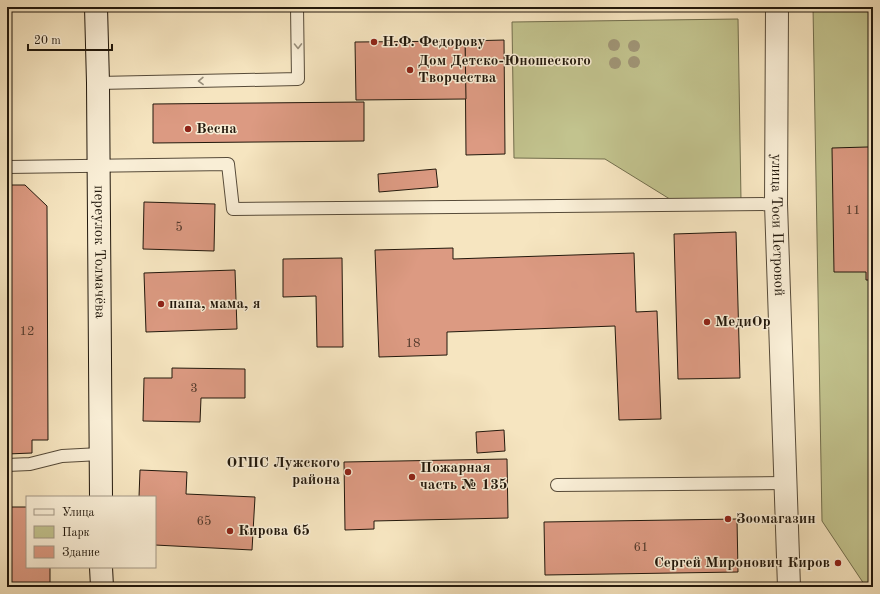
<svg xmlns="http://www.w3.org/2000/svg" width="880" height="594" font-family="'Old Standard TT',serif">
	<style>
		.green { fill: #c2c38e; stroke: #726e4d }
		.building { fill: #dc9a82; stroke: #22180c }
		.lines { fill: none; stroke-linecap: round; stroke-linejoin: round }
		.service-casing { stroke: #574b39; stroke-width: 14 }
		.minor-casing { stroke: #574b39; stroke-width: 24 }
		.secondary-casing { stroke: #22180c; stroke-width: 24 }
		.service { stroke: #f9eed6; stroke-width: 12 }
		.minor { stroke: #f9eed6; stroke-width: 22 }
		.secondary { stroke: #f9eed6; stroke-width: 22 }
		.tree { fill: #a09576 }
		.oneway { stroke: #988e7b }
		.poi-dot { fill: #8f2418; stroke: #f9eed6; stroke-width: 1.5 }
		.labels { text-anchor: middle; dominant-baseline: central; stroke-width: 3; stroke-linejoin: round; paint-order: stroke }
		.number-label { font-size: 13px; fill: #50382a }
		.poi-label { font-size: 15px; font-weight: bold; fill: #22180c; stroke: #f9eed6; text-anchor: start }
		.street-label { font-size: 15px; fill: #22180c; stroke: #f9eed6 }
	</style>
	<rect width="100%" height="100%" fill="#f6e5c0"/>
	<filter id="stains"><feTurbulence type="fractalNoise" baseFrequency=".005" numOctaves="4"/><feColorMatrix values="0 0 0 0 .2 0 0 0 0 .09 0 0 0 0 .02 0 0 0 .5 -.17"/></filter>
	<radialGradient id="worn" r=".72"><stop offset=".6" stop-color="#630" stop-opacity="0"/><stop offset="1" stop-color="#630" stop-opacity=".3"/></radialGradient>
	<g class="green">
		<path d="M 813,7 L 873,7 L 873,584 L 864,584 L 822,521 Z"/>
		<path d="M 738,19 L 741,200 L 673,201 L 605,159 L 514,158 L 512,22 Z"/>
	</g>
	<g class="building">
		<path d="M 504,40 L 505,154 L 466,155 L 465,41 Z"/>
		<path d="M 465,41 L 466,99 L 356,100 L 355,42 Z"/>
		<path d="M 364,102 L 364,141 L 153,143 L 153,104 Z"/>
		<path d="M 867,147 L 873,147 L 873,280 L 866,280 L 866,272 L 834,272 L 832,148 Z"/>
		<path d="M 436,169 L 438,187 L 379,192 L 378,174 Z"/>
		<path d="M 7,185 L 25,185 L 47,206 L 48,440 L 32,440 L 32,453 L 7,454 Z"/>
		<path d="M 144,202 L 215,204 L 214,251 L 143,249 Z"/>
		<path d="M 736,232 L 740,378 L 678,379 L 674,234 Z"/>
		<path d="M 453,248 L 453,259 L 634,253 L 636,312 L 657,311 L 661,419 L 619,420 L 615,326 L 447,332 L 447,355 L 379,357 L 375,250 Z"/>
		<path d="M 342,258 L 343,347 L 317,347 L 316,296 L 283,297 L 283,259 Z"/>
		<path d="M 235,270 L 237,329 L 146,332 L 144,273 Z"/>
		<path d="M 172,368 L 245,369 L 245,398 L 201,398 L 200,422 L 143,421 L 144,378 L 172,378 Z"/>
		<path d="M 504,430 L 505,451 L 477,453 L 476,432 Z"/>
		<path d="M 507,459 L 508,518 L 374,521 L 374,529 L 345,530 L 344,462 Z"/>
		<path d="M 140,470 L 187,472 L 186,494 L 255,497 L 252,550 L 155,545 L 155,497 L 139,497 Z"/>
		<path d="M 7,507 L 27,507 L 27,567 L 50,567 L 50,583 L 7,583 Z"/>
		<path d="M 737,519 L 738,572 L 545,575 L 544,522 Z"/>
	</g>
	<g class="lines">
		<defs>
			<g id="service">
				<path d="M 98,83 L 298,79 L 297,7"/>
				<path d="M 7,167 L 228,164 L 233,209 L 776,204"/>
				<path d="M 7,465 L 30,464 L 62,456 L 100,454"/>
				<path d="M 557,485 L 786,483"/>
			</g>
			<g id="minor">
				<path id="s1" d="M 777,7 L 776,204 L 789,587"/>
			</g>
			<g id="secondary">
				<path id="s2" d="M 96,7 L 98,83 L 101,497"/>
				<path d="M 101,567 L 102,587"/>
			</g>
		</defs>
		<use href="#service" class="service-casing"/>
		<use href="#minor" class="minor-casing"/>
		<use href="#secondary" class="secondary-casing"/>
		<use href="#service" class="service"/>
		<use href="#minor" class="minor"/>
		<use href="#secondary" class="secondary"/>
	</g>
	<g class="tree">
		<circle cx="614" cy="45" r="6"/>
		<circle cx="634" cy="46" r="6"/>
		<circle cx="634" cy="62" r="6"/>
		<circle cx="615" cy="63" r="6"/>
	</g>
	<defs><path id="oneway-chevron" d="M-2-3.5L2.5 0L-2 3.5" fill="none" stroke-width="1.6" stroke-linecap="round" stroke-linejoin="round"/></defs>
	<g class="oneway">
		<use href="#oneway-chevron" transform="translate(298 46) rotate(89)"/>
		<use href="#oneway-chevron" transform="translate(201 81) rotate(179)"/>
	</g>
	<g class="poi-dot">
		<circle cx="374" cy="42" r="4"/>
		<circle cx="410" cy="70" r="4"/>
		<circle cx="188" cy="129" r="4"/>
		<circle cx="161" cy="304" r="4"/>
		<circle cx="707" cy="322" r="4"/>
		<circle cx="348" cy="472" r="4"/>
		<circle cx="412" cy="477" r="4"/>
		<circle cx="728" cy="519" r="4"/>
		<circle cx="230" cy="531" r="4"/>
		<circle cx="838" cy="563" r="4"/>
	</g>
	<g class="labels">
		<g class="number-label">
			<text x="853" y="210">11</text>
			<text x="179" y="227">5</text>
			<text x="27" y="331">12</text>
			<text x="413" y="343">18</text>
			<text x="194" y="388">3</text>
			<text x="204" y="521">65</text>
			<text x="641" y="547">61</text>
		</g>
		<g class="poi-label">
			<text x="382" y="42">Н.Ф. Федорову</text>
			<text x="418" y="61">Дом Детско-Юношеского<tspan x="418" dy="17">Творчества</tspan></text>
			<text x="196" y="129">Весна</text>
			<text x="169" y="304">папа, мама, я</text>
			<text x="715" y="322">МедиОр</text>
			<text x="340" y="463" text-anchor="end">ОГПС Лужского<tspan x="340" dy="17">района</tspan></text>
			<text x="420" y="468">Пожарная<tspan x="420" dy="17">часть № 135</tspan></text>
			<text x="736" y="519">Зоомагазин</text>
			<text x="238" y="531">Кирова 65</text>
			<text x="830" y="563" text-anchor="end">Сергей Миронович Киров</text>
		</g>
		<g class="street-label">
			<text stroke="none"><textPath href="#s1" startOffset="218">улица Тоси Петровой</textPath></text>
			<text stroke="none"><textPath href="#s2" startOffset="245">переулок Толмачёва</textPath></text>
		</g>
	</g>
	<rect width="880" height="594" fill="none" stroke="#f6e5c0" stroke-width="24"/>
	<rect x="8" y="8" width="864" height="578" fill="none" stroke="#22180c" stroke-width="2"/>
	<rect x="12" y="12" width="856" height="570" fill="none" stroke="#22180c"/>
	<rect x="26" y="496" width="130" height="72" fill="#f9eed6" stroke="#a39885"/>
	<rect x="34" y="509" width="20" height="6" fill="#f9eed6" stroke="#a39885"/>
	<text x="62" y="516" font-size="12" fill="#22180c">Улица</text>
	<rect x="34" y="526" width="20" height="12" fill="#c2c38e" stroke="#a39885"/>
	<text x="62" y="536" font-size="12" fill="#22180c">Парк</text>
	<rect x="34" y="546" width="20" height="12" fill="#dc9a82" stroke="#a39885"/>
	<text x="62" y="556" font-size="12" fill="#22180c">Здание</text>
	<path d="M28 44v6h84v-6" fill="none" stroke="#22180c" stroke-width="2"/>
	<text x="34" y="44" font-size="12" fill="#22180c" stroke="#f9eed6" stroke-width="3" paint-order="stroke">20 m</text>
	<rect width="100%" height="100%" filter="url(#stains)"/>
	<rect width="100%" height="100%" fill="url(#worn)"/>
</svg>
